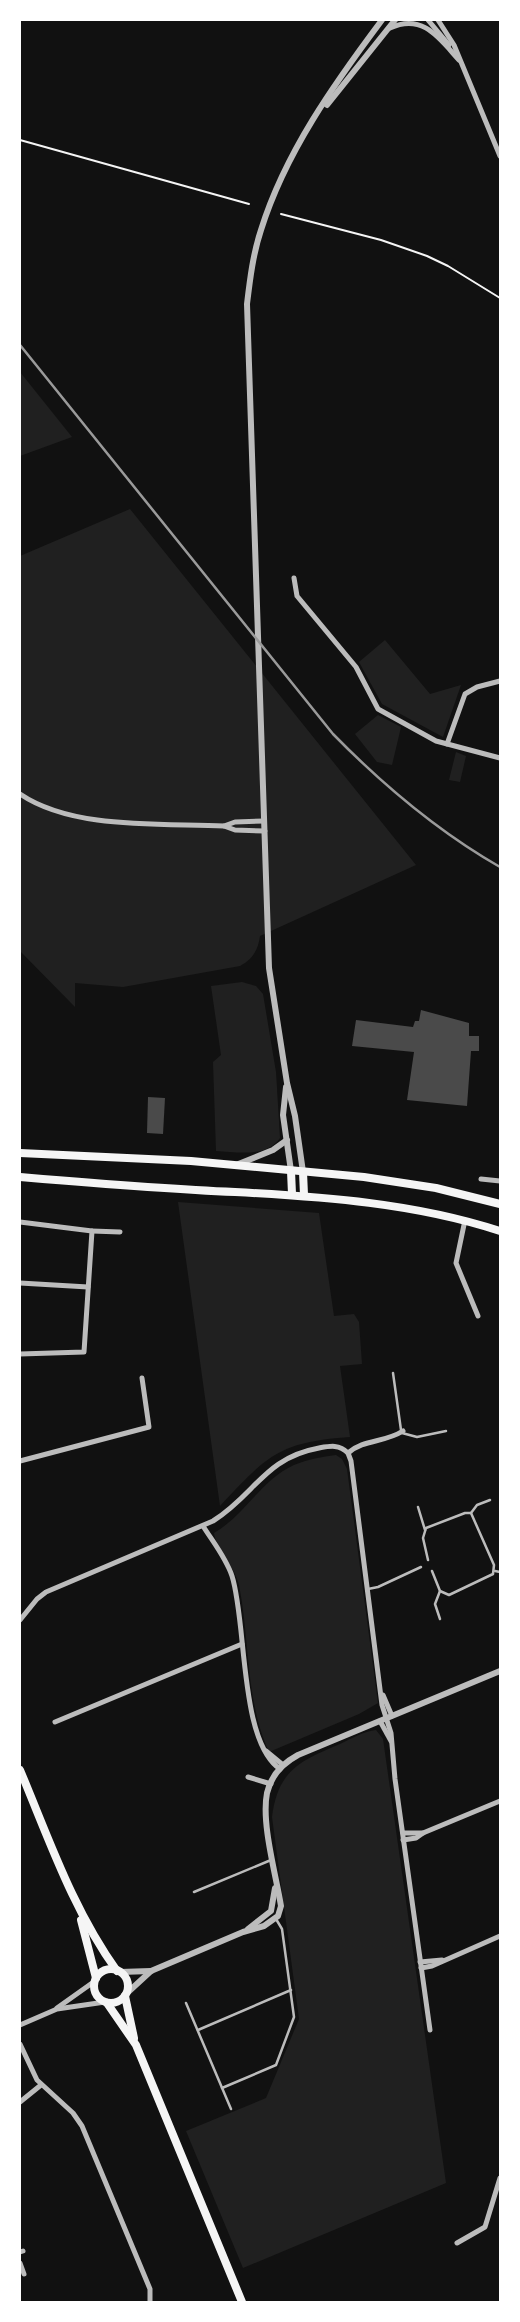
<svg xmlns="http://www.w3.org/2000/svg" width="520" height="2322" font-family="Raleway,sans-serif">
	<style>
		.green { fill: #202020 }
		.building { fill: #4a4a4a }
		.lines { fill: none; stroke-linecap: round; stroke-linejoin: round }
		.path { stroke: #f5f5f5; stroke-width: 2 }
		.service { stroke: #bcbcbc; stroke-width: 2.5 }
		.minor { stroke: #bcbcbc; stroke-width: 5 }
		.tertiary { stroke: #bcbcbc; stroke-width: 6 }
		.primary { stroke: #f5f5f5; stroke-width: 8 }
		.trunk { stroke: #f5f5f5; stroke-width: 8 }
		.rail { stroke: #9a9a9a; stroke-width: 2.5 }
	</style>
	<rect width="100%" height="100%" fill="#111"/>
	<g class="green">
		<path d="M 20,372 L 72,437 L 20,456 Z"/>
		<path d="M 130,509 L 416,865 L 260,936 C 258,950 253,959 240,966 L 123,987 L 75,983 L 75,1007 L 20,951 L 20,556 Z"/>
		<path d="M 385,640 L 430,694 L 461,685 L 443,737 L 382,704 L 359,662 Z"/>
		<path d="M 378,715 L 401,727 L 392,765 L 377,762 L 355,734 Z"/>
		<path d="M 456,752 L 466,756 L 460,782 L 449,780 Z"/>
		<path d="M 242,982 L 256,986 L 263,994 L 276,1072 L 280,1138 C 266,1158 238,1152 216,1151 L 213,1062 L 221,1055 L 211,986 Z"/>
		<path d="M 178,1202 L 319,1213 L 334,1316 L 354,1314 L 359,1322 L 362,1364 L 340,1366 L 350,1437 C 278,1442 267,1456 220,1506 Z"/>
		<path d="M 336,1455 L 342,1459 L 347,1469 L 378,1703 L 359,1714 L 269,1752 C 245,1700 250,1639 239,1585 C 235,1567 215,1546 214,1533 C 245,1515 261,1480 294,1465 C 308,1459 322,1457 336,1455 Z"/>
		<path d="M 376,1730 L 383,1739 L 446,2183 L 243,2268 L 186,2131 L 266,2098 L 299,2019 L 272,1817 C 278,1770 300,1761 340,1744 C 351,1739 364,1731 376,1730 Z"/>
	</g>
	<g class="building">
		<path d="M 421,1010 L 469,1023 L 469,1036 L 479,1036 L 479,1051 L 471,1051 L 467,1106 L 407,1100 L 414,1052 L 352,1046 L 356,1020 L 413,1027 L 415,1021 L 419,1021 Z"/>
		<path d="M 148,1097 L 165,1098 L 163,1134 L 147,1133 Z"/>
	</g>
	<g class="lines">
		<g class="path">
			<path d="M 20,140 L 249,204"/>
			<path d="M 281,214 L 381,240 L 427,256 L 448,266 L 500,298"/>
		</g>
		<g class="service">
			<path d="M 393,1373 L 401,1430"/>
			<path d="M 402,1433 L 417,1437 L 446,1431"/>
			<path d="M 418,1507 L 425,1530"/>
			<path d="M 471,1513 L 477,1505 L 490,1500"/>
			<path d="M 428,1560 L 423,1538 L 426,1528 L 465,1513 L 471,1513 L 494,1565 L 493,1574 L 449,1595 L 440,1591 L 432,1571"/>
			<path d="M 495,1571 L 500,1572"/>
			<path d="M 368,1589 L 378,1587 L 421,1567"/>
			<path d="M 440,1591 L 435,1604 L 440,1619"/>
			<path d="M 194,1892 L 271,1860"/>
			<path d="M 186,2003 L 231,2109"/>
			<path d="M 198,2030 L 291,1990"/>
			<path d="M 222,2088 L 276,2065 L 294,2017 L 282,1929 L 276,1919"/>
		</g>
		<g class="minor">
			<path d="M 428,20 L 449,45"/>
			<path d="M 438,20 L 454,45 L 500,156"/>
			<path d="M 390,28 C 423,13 439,38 459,60"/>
			<path d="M 294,578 L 297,596 L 356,667 L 378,709 L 436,741 L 500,758"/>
			<path d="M 447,744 L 465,694 L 477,687 L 500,681"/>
			<path d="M 20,794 C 73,830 161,823 224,826 L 235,822 L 264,821"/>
			<path d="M 224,826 L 235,830 L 265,831"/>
			<path d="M 481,1179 L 500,1181"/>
			<path d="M 465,1220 L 456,1263 L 478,1316"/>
			<path d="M 20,1222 L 92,1231 L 84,1352 L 20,1354"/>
			<path d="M 92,1231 L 120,1232"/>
			<path d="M 20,1283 L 88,1287"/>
			<path d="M 348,1453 L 351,1461 L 382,1705 L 391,1733 L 395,1779 L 430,2030"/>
			<path d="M 20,1461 L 149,1427 L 142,1378"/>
			<path d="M 203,1526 C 213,1542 226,1558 232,1576 C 247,1623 239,1741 280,1769"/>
			<path d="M 20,1620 L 37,1599 L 46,1592 L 213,1521 C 255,1495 264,1458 319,1448 C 330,1446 339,1444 348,1453 C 364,1439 384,1443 403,1431"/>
			<path d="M 383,1695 L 392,1716"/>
			<path d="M 380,1721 L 391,1741"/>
			<path d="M 55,1722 L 242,1644"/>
			<path d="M 266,1751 L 283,1765"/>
			<path d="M 248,1777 L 271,1784"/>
			<path d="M 403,1833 L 423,1833"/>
			<path d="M 403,1840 L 416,1838 L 423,1833 L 500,1801"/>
			<path d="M 420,1962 L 442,1960"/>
			<path d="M 421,1968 L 432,1966 L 500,1936"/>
			<path d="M 57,2008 L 95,1981"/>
			<path d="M 20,2025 L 57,2009 L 105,2002"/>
			<path d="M 20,2044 L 37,2080 L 73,2113 L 82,2126 L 150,2289 L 150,2302"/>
			<path d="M 20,2102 L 41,2085"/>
			<path d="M 457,2243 L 485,2227 L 500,2178"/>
			<path d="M 20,2252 L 23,2251"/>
			<path d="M 20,2263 L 24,2274"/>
		</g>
		<g class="tertiary">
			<path d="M 327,105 L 395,20"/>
			<path d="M 286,1087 L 283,1115 L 291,1171"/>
			<path d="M 236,1165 L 273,1150 L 287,1140"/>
			<path d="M 303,1172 L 295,1116 L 287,1083 L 269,968 L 247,304 C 250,279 253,254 261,230 C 285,153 334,84 382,20"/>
			<path d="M 248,1929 L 271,1911 L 275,1888"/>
			<path d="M 120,1972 L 151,1971"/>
			<path d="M 126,1994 L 151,1971 L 243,1932 L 264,1926 L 278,1916 L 281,1906 C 276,1875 261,1823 267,1793 C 271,1776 283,1763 298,1755 L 500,1671"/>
		</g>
		<g class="primary">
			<path d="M 20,1770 C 49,1839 73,1910 117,1971"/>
			<path d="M 81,1920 L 96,1978"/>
			<circle cx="111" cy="1986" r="17"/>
			<path d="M 125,1996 L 134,2038"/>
			<path d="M 107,2003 L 136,2045 L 242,2302"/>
		</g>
		<g class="trunk">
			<path d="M 20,1153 L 191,1161 L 364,1177 L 436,1188 L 500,1204"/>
			<path d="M 291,1171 L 292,1194"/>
			<path d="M 303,1172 L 304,1195"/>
			<path d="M 20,1177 C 92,1183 163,1189 235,1192 C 325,1197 414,1203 500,1231"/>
		</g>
		<path class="rail" d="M 20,345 L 333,734 C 383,785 437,831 500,867"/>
	</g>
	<rect width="520" height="2322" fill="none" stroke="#ffffff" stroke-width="42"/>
</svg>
